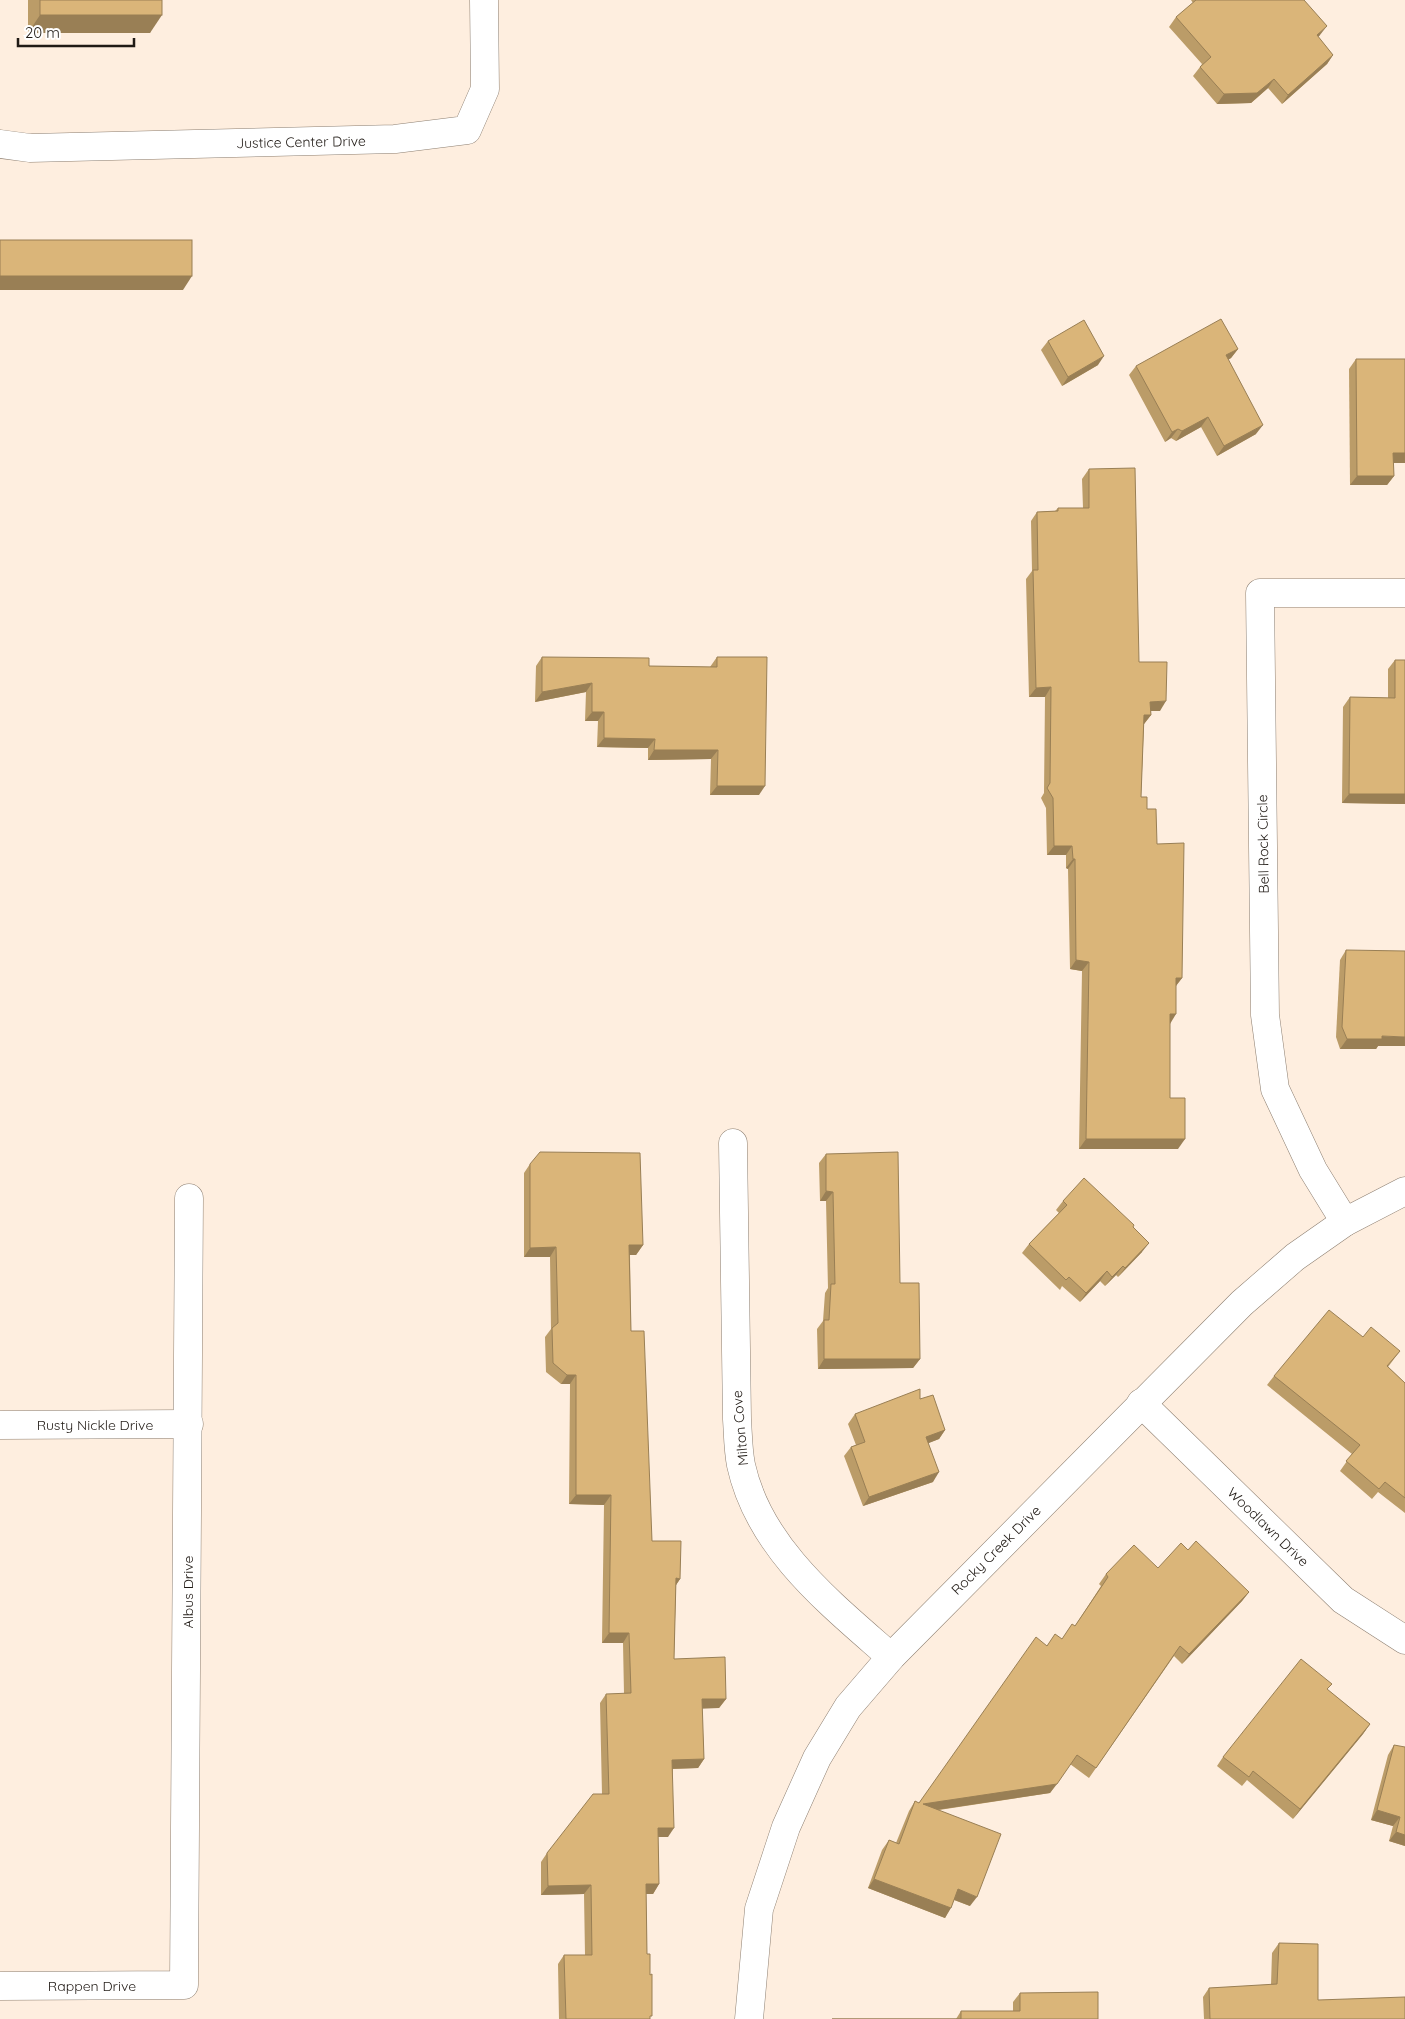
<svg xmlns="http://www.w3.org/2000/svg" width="1405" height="2019" font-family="Quicksand,sans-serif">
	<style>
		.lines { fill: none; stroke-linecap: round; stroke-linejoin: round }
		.minor-casing { stroke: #8d7f71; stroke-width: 29 }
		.minor { stroke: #fff; stroke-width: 28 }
		.wall { fill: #bb9c68 }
		.shaded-wall { fill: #997f55 }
		.building { fill: #dab579; stroke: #997f55 }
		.labels { text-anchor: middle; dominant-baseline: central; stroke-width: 4.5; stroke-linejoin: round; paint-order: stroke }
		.street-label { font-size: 14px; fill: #201a15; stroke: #fff }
	</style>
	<rect width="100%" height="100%" fill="#feeedf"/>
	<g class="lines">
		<defs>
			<g id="minor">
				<path d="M 0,144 L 30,148 L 395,139 L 467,130 L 485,89 L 484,0"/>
				<path d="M 733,1143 L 737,1419 C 738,1434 738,1450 741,1465 C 759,1548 831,1604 891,1657"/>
				<path d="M 1345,1222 L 1313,1170 L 1275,1089 L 1265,1015 L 1260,593 L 1405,593"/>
				<path d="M 1141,1403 L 1343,1600 L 1405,1640"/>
				<path d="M 0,1425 L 189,1424"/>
				<path d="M 0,1986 L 184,1985 L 189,1198"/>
				<path d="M 749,2019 L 759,1909 L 786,1827 L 817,1758 L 848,1707 L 891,1657 L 1242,1303 L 1295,1257 L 1345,1222 L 1405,1191"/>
			</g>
		</defs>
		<use href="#minor" class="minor-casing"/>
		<use href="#minor" class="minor"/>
	</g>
	<g class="wall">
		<path d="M 28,0 L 162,0 L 150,33 L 28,33 Z"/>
		<path d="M 1191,0 L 1304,0 L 1320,35 L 1318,37 L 1333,55 L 1327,64 L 1282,104 L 1268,88 L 1251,103 L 1217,104 L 1193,76 L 1200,67 L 1202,64 L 1169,27 L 1176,17 L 1193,3 Z"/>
		<path d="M 1048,341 L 1098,365 L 1062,386 L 1041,350 Z"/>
		<path d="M 1238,349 L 1231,358 L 1228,360 L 1256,434 L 1217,456 L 1201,427 L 1176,441 L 1171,438 L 1165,442 L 1129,375 L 1136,366 Z"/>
		<path d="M 1356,359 L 1393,463 L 1394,476 L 1387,485 L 1350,485 L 1349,369 Z"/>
		<path d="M 1089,469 L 1139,662 L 1160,711 L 1151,711 L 1151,715 L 1144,724 L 1141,797 L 1147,809 L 1157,844 L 1182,978 L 1176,986 L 1170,1023 L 1170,1098 L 1178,1149 L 1079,1149 L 1082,971 L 1070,969 L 1068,869 L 1066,868 L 1066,855 L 1047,855 L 1046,808 L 1041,798 L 1044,793 L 1045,697 L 1029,697 L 1026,579 L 1032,571 L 1031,521 L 1037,512 L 1055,511 L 1058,508 L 1083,508 L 1082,479 Z"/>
		<path d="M 542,657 L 649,666 L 710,667 L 717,657 L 759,795 L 710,795 L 711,759 L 648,760 L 648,748 L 597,747 L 598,721 L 585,721 L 586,692 L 535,702 L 536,666 Z"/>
		<path d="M 1395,660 L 1405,804 L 1342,803 L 1343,707 L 1350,697 L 1388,698 L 1388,669 Z"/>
		<path d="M 1346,950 L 1378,1046 L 1376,1049 L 1340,1049 L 1336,1037 L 1340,960 Z"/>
		<path d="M 826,1154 L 900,1283 L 920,1359 L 913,1368 L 818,1369 L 817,1329 L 823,1321 L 825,1293 L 828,1288 L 826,1201 L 820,1201 L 819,1163 Z"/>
		<path d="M 530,1164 L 643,1245 L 636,1255 L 630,1255 L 631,1331 L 652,1541 L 680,1579 L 676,1585 L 674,1659 L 726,1699 L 719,1708 L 702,1708 L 704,1759 L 698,1768 L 673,1769 L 668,1837 L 658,1837 L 659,1884 L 653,1894 L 646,1894 L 647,1954 L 650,2019 L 559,2019 L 558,1964 L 564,1955 L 585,1955 L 584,1894 L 541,1895 L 541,1862 L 547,1853 L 602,1794 L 600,1703 L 606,1694 L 624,1694 L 623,1643 L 602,1643 L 604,1505 L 569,1504 L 570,1384 L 561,1384 L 546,1372 L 545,1337 L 551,1329 L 550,1257 L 524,1257 L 524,1173 Z"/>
		<path d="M 1063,1201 L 1133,1227 L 1142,1252 L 1118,1277 L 1116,1275 L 1105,1286 L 1100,1281 L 1080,1302 L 1062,1286 L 1060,1290 L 1022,1253 L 1029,1244 L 1059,1213 L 1056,1210 Z"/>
		<path d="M 1363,1337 L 1400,1351 L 1388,1367 L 1405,1383 L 1405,1513 L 1378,1492 L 1372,1499 L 1340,1471 L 1352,1454 L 1267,1385 L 1274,1376 Z"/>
		<path d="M 920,1399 L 945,1430 L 939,1439 L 928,1443 L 933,1482 L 863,1506 L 844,1456 L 851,1447 L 856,1445 L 848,1424 L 855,1414 Z"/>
		<path d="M 1188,1550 L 1249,1592 L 1242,1601 L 1182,1664 L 1174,1656 L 1089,1778 L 1070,1764 L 1050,1793 L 939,1810 L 970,1906 L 954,1900 L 945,1918 L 868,1888 L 882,1850 L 889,1840 L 896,1843 L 909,1811 L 915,1801 L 919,1803 L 1047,1645 L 1062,1639 L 1075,1626 L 1101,1586 L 1099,1584 L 1106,1574 L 1158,1568 Z"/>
		<path d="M 1328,1690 L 1370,1724 L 1363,1734 L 1293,1819 L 1247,1780 L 1242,1786 L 1217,1766 L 1223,1757 Z"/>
		<path d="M 1394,1745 L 1405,1846 L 1389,1841 L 1393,1826 L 1371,1820 L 1388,1755 Z"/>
		<path d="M 1279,1943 L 1318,2000 L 1405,2019 L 1204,2019 L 1203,1997 L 1209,1988 L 1271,1985 L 1272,1953 Z"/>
		<path d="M 1020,1993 L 1098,2019 L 956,2019 L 961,2011 L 1013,2011 L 1013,2002 Z"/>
	</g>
	<g class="shaded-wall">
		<path d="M 40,15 L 162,15 L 150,33 L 28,33 Z"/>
		<path d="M 1327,26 L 1320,35 L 1310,45 L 1317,35 Z"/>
		<path d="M 1333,55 L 1327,64 L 1282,104 L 1288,95 Z"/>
		<path d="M 1274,79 L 1268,88 L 1251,103 L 1217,104 L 1224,94 Z"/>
		<path d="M 0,276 L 192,276 L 183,290 L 0,290 Z"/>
		<path d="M 1238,349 L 1231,358 L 1219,365 L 1226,355 Z"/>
		<path d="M 1104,356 L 1098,365 L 1062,386 L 1068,377 Z"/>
		<path d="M 1208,417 L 1201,427 L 1176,441 L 1182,431 Z"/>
		<path d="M 1263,425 L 1256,434 L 1217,456 L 1224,446 Z"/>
		<path d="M 1178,429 L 1171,438 L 1165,442 L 1172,432 Z"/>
		<path d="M 1393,453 L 1405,453 L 1405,463 L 1387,463 Z"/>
		<path d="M 1357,476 L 1394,476 L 1387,485 L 1350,485 Z"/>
		<path d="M 592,683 L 586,692 L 535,702 L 542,692 Z"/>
		<path d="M 1051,687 L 1045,697 L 1029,697 L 1036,688 Z"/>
		<path d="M 1166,701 L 1160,711 L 1144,711 L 1150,702 Z"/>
		<path d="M 592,712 L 604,712 L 598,721 L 585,721 Z"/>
		<path d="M 1144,715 L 1151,715 L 1144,724 L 1137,724 Z"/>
		<path d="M 604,738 L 655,739 L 648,748 L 597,747 Z"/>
		<path d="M 654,750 L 718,750 L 711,759 L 648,760 Z"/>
		<path d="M 717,786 L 765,786 L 759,795 L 710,795 Z"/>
		<path d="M 1349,794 L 1405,794 L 1405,804 L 1342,803 Z"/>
		<path d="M 1054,846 L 1072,846 L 1066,855 L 1047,855 Z"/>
		<path d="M 1073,859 L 1075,859 L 1068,869 L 1066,868 Z"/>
		<path d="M 1076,960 L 1089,962 L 1082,971 L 1070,969 Z"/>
		<path d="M 1176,978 L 1182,978 L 1175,987 Z"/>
		<path d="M 1170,1014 L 1176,1014 L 1170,1024 Z"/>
		<path d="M 1382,1036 L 1405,1037 L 1405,1046 L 1378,1046 L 1376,1049 L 1340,1049 L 1347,1039 Z"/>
		<path d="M 1086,1139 L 1185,1139 L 1178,1149 L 1079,1149 Z"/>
		<path d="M 826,1191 L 833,1192 L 826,1201 L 820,1201 Z"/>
		<path d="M 1149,1243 L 1142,1252 L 1118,1277 L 1125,1268 Z"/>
		<path d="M 629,1245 L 643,1245 L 636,1255 L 623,1255 Z"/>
		<path d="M 556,1247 L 550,1257 L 524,1257 L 530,1248 Z"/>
		<path d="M 1123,1266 L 1116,1275 L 1105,1286 L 1112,1277 Z"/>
		<path d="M 1107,1271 L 1100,1281 L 1080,1302 L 1086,1293 Z"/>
		<path d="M 824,1359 L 920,1359 L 913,1368 L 818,1369 Z"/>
		<path d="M 567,1375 L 576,1375 L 570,1384 L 561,1384 Z"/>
		<path d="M 945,1430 L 939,1439 L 919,1447 L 926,1437 Z"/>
		<path d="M 939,1472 L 933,1482 L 863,1506 L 869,1497 Z"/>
		<path d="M 576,1495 L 611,1495 L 604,1505 L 569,1504 Z"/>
		<path d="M 676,1578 L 680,1579 L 674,1588 Z"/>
		<path d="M 1249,1592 L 1242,1601 L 1182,1664 L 1189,1654 Z"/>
		<path d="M 609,1633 L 629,1633 L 623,1643 L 602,1643 Z"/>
		<path d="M 702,1699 L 726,1699 L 719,1708 L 695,1709 Z"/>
		<path d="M 1370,1724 L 1363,1734 L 1293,1819 L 1300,1809 Z"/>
		<path d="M 704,1759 L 698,1768 L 666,1769 L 672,1760 Z"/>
		<path d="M 1057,1784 L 1050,1793 L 916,1813 L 923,1804 Z"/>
		<path d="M 1377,1810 L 1400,1817 L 1393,1826 L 1371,1820 Z"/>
		<path d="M 658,1828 L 674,1828 L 668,1837 L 651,1837 Z"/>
		<path d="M 1396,1832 L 1405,1835 L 1405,1846 L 1389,1841 Z"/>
		<path d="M 874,1879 L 951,1908 L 945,1918 L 868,1888 Z"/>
		<path d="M 646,1884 L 659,1884 L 653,1894 L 639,1894 Z"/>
		<path d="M 591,1885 L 584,1894 L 541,1895 L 548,1886 Z"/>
		<path d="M 958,1889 L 977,1897 L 970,1906 L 952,1899 Z"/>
	</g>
	<g class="building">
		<rect x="40" y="0" width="122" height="15"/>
		<path d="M 1196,0 L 1304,0 L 1327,26 L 1317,35 L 1333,55 L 1288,95 L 1274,79 L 1257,93 L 1224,94 L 1200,67 L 1211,57 L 1176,17 Z"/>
		<rect x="0" y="240" width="192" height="36"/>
		<path d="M 1221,319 L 1238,349 L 1226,355 L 1263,425 L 1224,446 L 1208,417 L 1182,431 L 1178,429 L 1172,432 L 1136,366 Z"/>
		<path d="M 1084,320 L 1104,356 L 1068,377 L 1048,341 Z"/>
		<path d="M 1356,359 L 1405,359 L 1405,453 L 1393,453 L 1394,476 L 1357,476 Z"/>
		<path d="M 1135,468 L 1139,662 L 1167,662 L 1166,701 L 1150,702 L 1151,715 L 1144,715 L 1141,797 L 1147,797 L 1147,809 L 1156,809 L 1157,844 L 1184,843 L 1182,978 L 1176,978 L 1176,1014 L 1170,1014 L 1170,1098 L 1185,1098 L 1185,1139 L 1086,1139 L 1089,962 L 1076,960 L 1075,859 L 1073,859 L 1072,846 L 1054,846 L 1053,798 L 1047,788 L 1050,783 L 1051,687 L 1036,688 L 1033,570 L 1038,570 L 1037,512 L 1058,511 L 1058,508 L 1089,508 L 1089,469 Z"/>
		<path d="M 542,657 L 649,658 L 649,666 L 717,667 L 717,657 L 767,657 L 765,786 L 717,786 L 718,750 L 654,750 L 655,739 L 604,738 L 604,712 L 592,712 L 592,683 L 542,692 Z"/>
		<path d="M 1395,660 L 1405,660 L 1405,794 L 1349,794 L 1350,697 L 1395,698 Z"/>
		<path d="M 1346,950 L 1405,951 L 1405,1037 L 1382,1036 L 1382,1039 L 1347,1039 L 1342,1027 Z"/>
		<path d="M 540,1152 L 640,1153 L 643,1245 L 629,1245 L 631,1331 L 644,1331 L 652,1541 L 681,1541 L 680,1579 L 676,1578 L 674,1659 L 725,1657 L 726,1699 L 702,1699 L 704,1759 L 672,1760 L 674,1828 L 658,1828 L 659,1884 L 646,1884 L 647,1954 L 650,1954 L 650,1975 L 652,1974 L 652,2016 L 650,2016 L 650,2019 L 566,2019 L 564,1955 L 592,1955 L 591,1885 L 548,1886 L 547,1853 L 593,1794 L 609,1794 L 606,1694 L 631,1693 L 629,1633 L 609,1633 L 611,1495 L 576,1495 L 576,1375 L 567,1375 L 553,1363 L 552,1328 L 558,1323 L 556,1247 L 530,1248 L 530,1164 Z"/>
		<path d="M 898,1152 L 900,1283 L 919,1283 L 920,1359 L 824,1359 L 824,1320 L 829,1320 L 831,1284 L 835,1284 L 833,1192 L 826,1191 L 826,1154 Z"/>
		<path d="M 1084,1178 L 1134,1225 L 1133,1227 L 1149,1243 L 1125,1268 L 1123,1266 L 1112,1277 L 1107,1271 L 1086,1293 L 1069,1277 L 1066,1280 L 1029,1244 L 1067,1205 L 1063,1201 Z"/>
		<path d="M 1329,1310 L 1363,1337 L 1371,1327 L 1400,1351 L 1387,1366 L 1405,1383 L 1405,1498 L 1385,1482 L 1379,1489 L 1346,1461 L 1360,1445 L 1274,1376 Z"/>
		<path d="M 920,1389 L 920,1399 L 933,1395 L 945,1430 L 926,1437 L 939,1472 L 869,1497 L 851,1447 L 865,1442 L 855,1414 Z"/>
		<path d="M 1196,1541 L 1249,1592 L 1189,1654 L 1180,1646 L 1096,1768 L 1077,1755 L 1057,1784 L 923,1804 L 1001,1834 L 977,1897 L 958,1889 L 951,1908 L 874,1879 L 889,1840 L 899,1844 L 915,1801 L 919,1803 L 1036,1637 L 1047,1646 L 1055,1634 L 1062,1639 L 1072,1624 L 1075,1626 L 1108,1577 L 1106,1574 L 1134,1545 L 1158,1568 L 1181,1543 L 1188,1550 Z"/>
		<path d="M 1301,1659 L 1332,1684 L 1327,1689 L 1370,1724 L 1300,1809 L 1253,1771 L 1249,1777 L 1223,1757 Z"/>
		<path d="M 1394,1745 L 1405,1747 L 1405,1835 L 1396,1832 L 1400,1817 L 1377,1810 Z"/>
		<path d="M 1279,1943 L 1318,1944 L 1318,2000 L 1405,1997 L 1405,2019 L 1210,2019 L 1209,1988 L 1277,1984 Z"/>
		<path d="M 1098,1992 L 1098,2019 L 832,2019 L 961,2019 L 961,2011 L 1020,2011 L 1020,1993 Z"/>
	</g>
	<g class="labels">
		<g class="street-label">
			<text transform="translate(301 142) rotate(-1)">Justice Center Drive</text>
			<text transform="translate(1263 844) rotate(-91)">Bell Rock Circle</text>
			<text x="95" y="1425">Rusty Nickle Drive</text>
			<text transform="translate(740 1428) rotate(-95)">Milton Cove</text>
			<text transform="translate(1268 1527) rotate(44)">Woodlawn Drive</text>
			<text transform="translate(996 1550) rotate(-45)">Rocky Creek Drive</text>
			<text transform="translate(188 1592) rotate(-90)">Albus Drive</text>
			<text x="92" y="1986">Rappen Drive</text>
		</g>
	</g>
	<path d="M18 38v8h116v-8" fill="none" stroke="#201a15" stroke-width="2.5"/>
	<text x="25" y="38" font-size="15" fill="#201a15" stroke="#ffffff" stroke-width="4" paint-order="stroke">20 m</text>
</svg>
